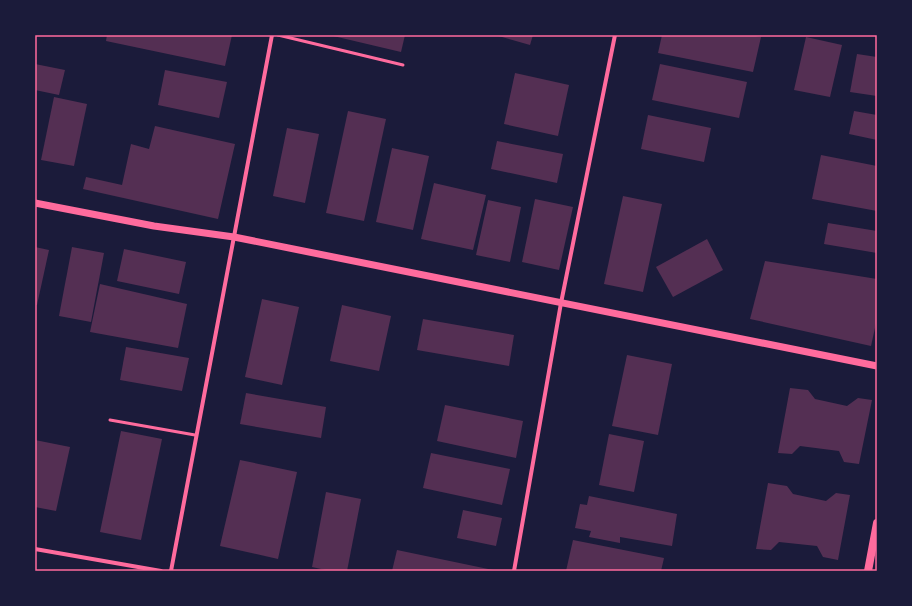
<svg xmlns="http://www.w3.org/2000/svg" width="912" height="606" font-family="'IBM Plex Sans',sans-serif">
	<style>
		.building { fill: #542f53 }
		.lines { fill: none; stroke-linecap: round; stroke-linejoin: round }
		.service { stroke: #ff6b9d; stroke-width: 3 }
		.minor { stroke: #ff6b9d; stroke-width: 4 }
		.tertiary { stroke: #ff6b9d; stroke-width: 7 }
		.secondary { stroke: #ff6b9d; stroke-width: 8 }
		.neatline { fill: none; stroke: #ff6b9d; stroke-width: 1.5 }
	</style>
	<rect width="100%" height="100%" fill="#1b1b3a"/>
	<g class="building">
		<path d="M 107,35 L 232,35 L 225,66 L 106,41 Z"/>
		<path d="M 329,35 L 405,35 L 401,52 Z"/>
		<path d="M 495,35 L 533,35 L 530,45 Z"/>
		<path d="M 662,35 L 750,35 L 761,37 L 753,72 L 658,53 Z"/>
		<path d="M 806,37 L 842,45 L 830,97 L 794,90 Z"/>
		<path d="M 857,54 L 877,57 L 877,96 L 850,92 Z"/>
		<path d="M 35,64 L 65,70 L 59,95 L 35,90 Z"/>
		<path d="M 660,64 L 747,82 L 739,118 L 652,100 Z"/>
		<path d="M 165,70 L 227,82 L 219,118 L 158,105 Z"/>
		<path d="M 515,73 L 569,85 L 558,136 L 504,124 Z"/>
		<path d="M 54,97 L 87,104 L 74,166 L 41,160 Z"/>
		<path d="M 348,111 L 386,119 L 364,221 L 326,213 Z"/>
		<path d="M 854,111 L 877,115 L 877,140 L 849,134 Z"/>
		<path d="M 648,115 L 711,128 L 704,162 L 641,149 Z"/>
		<path d="M 155,126 L 235,144 L 218,219 L 83,189 L 86,177 L 122,185 L 131,144 L 149,149 Z"/>
		<path d="M 287,128 L 319,134 L 305,203 L 273,196 Z"/>
		<path d="M 497,141 L 563,154 L 557,183 L 491,169 Z"/>
		<path d="M 392,148 L 429,156 L 413,230 L 376,222 Z"/>
		<path d="M 821,155 L 877,166 L 877,211 L 812,199 Z"/>
		<path d="M 434,183 L 486,195 L 473,250 L 421,239 Z"/>
		<path d="M 623,196 L 662,204 L 643,292 L 604,284 Z"/>
		<path d="M 535,199 L 573,207 L 559,270 L 522,262 Z"/>
		<path d="M 488,200 L 521,207 L 510,262 L 476,255 Z"/>
		<path d="M 828,223 L 877,231 L 877,253 L 824,244 Z"/>
		<path d="M 707,239 L 723,270 L 673,297 L 656,267 Z"/>
		<path d="M 35,247 L 49,250 L 37,305 L 35,305 Z"/>
		<path d="M 72,247 L 104,253 L 91,322 L 59,316 Z"/>
		<path d="M 124,249 L 186,262 L 179,294 L 117,281 Z"/>
		<path d="M 765,261 L 877,279 L 877,319 L 871,346 L 750,319 Z"/>
		<path d="M 100,284 L 187,304 L 178,348 L 90,332 Z"/>
		<path d="M 262,299 L 299,307 L 282,385 L 245,377 Z"/>
		<path d="M 342,305 L 391,316 L 379,371 L 330,361 Z"/>
		<path d="M 423,319 L 514,335 L 509,366 L 417,350 Z"/>
		<path d="M 126,347 L 189,358 L 182,391 L 120,380 Z"/>
		<path d="M 627,355 L 672,364 L 658,435 L 612,426 Z"/>
		<path d="M 790,388 L 808,390 L 815,399 L 847,406 L 858,398 L 872,400 L 859,464 L 844,462 L 839,451 L 800,446 L 792,454 L 778,453 Z"/>
		<path d="M 246,393 L 326,407 L 321,438 L 240,424 Z"/>
		<path d="M 445,405 L 523,421 L 516,458 L 437,441 Z"/>
		<path d="M 121,431 L 162,439 L 141,540 L 100,532 Z"/>
		<path d="M 609,434 L 644,441 L 634,492 L 599,485 Z"/>
		<path d="M 35,440 L 70,447 L 56,511 L 35,507 Z"/>
		<path d="M 431,453 L 510,469 L 502,505 L 423,488 Z"/>
		<path d="M 240,460 L 297,472 L 278,559 L 220,546 Z"/>
		<path d="M 768,483 L 787,486 L 793,494 L 826,501 L 836,493 L 850,495 L 838,560 L 823,557 L 817,546 L 779,542 L 771,550 L 756,549 Z"/>
		<path d="M 326,492 L 361,499 L 347,571 L 330,571 L 312,567 Z"/>
		<path d="M 589,496 L 677,514 L 672,546 L 620,537 L 620,543 L 589,537 L 591,531 L 575,528 L 580,504 L 587,505 Z"/>
		<path d="M 463,510 L 502,518 L 496,546 L 457,538 Z"/>
		<path d="M 573,540 L 664,558 L 661,571 L 566,571 Z"/>
		<path d="M 397,550 L 493,570 L 493,571 L 392,571 Z"/>
	</g>
	<g class="lines">
		<g class="service">
			<path d="M 278,35 L 403,65"/>
			<path d="M 110,420 L 195,435"/>
		</g>
		<g class="minor">
			<path d="M 35,549 L 161,571"/>
			<path d="M 171,571 L 272,35"/>
			<path d="M 514,571 L 561,303 L 615,35"/>
		</g>
		<path class="tertiary" d="M 35,203 L 154,226 L 234,237 L 877,366"/>
		<path class="secondary" d="M 868,571 L 877,523"/>
	</g>
	<rect width="912" height="606" fill="none" stroke="#1b1b3a" stroke-width="72"/>
	<rect x="36" y="36" width="840" height="534" class="neatline"/>
</svg>
